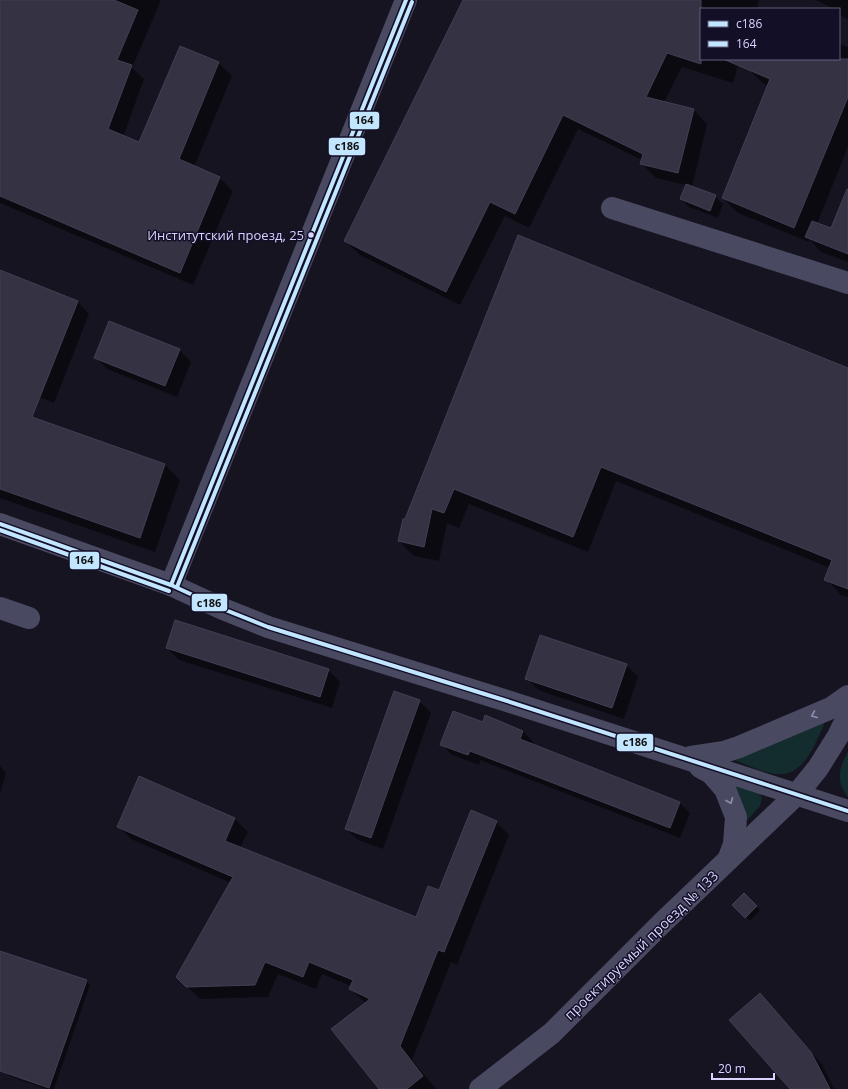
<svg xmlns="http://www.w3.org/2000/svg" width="848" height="1089" font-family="'Open Sans',sans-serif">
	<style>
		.green { fill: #132c2d }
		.shadow { fill: #0007 }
		.building { fill: #343243; stroke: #433f54 }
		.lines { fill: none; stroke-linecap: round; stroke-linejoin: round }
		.minor { stroke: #4a4962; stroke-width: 22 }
		.bus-1-casing { stroke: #130f26; stroke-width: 7 }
		.bus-2-casing { stroke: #130f26; stroke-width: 7 }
		.bus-1 { stroke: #c2e6ff; stroke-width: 4 }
		.bus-2 { stroke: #c2e6ff; stroke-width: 4 }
		.oneway { stroke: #928eb0 }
		.bus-dot { fill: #d9d4ff; stroke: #130f26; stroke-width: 1.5 }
		.labels { text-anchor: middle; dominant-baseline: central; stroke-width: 3; stroke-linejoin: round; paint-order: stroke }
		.bus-label { font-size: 13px; fill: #d9d4ff; stroke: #130f26; text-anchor: end }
		.street-label { font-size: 14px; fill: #d9d4ff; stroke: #130f26 }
		.line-badge { stroke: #130f26; stroke-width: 1.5 }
		.pale-badge-label { font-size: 11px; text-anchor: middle; font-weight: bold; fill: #111 }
	</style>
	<rect width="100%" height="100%" fill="#161421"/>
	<g class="green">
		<path d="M 823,720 L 824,725 C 813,748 802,781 770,773 C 757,770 743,763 730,758 Z"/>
		<path d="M 848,751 L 848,797 C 835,780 839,769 848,751 Z"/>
		<path d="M 731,782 L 759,793 L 762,798 L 760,806 L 743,825 Z"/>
	</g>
	<g class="shadow">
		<path d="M 0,0 L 161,0 L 132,68 L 144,79 L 123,137 L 139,144 L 180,47 L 219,63 L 232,76 L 194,167 L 220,178 L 233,191 L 193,285 L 0,203 Z"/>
		<path d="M 464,0 L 759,0 L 757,9 L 701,9 L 701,59 L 740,59 L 733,83 L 682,67 L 664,102 L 693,109 L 707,124 L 692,187 L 715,196 L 723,204 L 718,218 L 689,207 L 681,199 L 686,185 L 656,178 L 641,163 L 642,160 L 578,129 L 529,228 L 505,216 L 460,305 L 360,255 L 345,241 Z"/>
		<path d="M 815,0 L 848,0 L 848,19 L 844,18 L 839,13 L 839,9 L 835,9 Z"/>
		<path d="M 839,44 L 848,47 L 848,147 L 817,224 L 832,230 L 848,188 L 848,262 L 821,252 L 810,240 L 809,242 L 738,213 L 723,198 L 768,86 L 764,84 L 749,70 L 754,59 L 839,59 Z"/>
		<path d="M 519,237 L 848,369 L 848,597 L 841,595 L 826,579 L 830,568 L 616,481 L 588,552 L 469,504 L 459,528 L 447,523 L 439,561 L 414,556 L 399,541 L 406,520 Z"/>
		<path d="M 0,271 L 78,302 L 89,314 L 54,403 L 0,381 Z"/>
		<path d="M 110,322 L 180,350 L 191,362 L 177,397 L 107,369 L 96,358 Z"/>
		<path d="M 0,407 L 165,465 L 180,480 L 155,552 L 0,498 Z"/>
		<path d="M 167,648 L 328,670 L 340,682 L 332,708 L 179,660 Z"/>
		<path d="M 626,665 L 638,677 L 624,719 L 538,690 L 527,678 Z"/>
		<path d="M 419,701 L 431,713 L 383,849 L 358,840 L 346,829 Z"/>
		<path d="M 483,723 L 523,731 L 533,742 L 532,745 L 679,802 L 690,813 L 680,838 L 480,760 L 479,765 L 452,755 L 442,745 Z"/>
		<path d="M 0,766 L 6,773 L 0,794 Z"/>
		<path d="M 235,819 L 248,832 L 240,848 L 416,918 L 496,822 L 509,835 L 457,965 L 451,962 L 412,1060 L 436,1089 L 380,1089 L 366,1003 L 350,989 L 351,986 L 322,974 L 316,989 L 278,974 L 268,997 L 200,999 L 177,977 L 231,883 L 131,839 L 118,826 Z"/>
		<path d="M 744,895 L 760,910 L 750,921 L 734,905 Z"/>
		<path d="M 0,952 L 87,981 L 90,985 L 54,1089 L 46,1089 L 9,1076 L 5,1072 L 0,1051 Z"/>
		<path d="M 770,1005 L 822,1064 L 834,1089 L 792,1089 Z"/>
	</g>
	<g class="building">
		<path d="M 0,0 L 114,0 L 138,10 L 117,60 L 132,65 L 108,129 L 139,142 L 180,46 L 219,62 L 179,159 L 220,177 L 180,273 L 0,196 Z"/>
		<path d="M 463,0 L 701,0 L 701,64 L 667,53 L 646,97 L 694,109 L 678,173 L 640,164 L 643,154 L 563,115 L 515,214 L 490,202 L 446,292 L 344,241 Z"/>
		<path d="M 723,59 L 848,59 L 848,97 L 794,228 L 722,198 L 770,79 Z"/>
		<path d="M 686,184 L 716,195 L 710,211 L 680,199 Z"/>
		<path d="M 847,189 L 848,189 L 848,254 L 805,237 L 812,221 L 831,228 Z"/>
		<path d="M 518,235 L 848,368 L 848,589 L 824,580 L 832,560 L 601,467 L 573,537 L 454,489 L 444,513 L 432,509 L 424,547 L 398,541 L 403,519 L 405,519 Z"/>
		<path d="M 0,270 L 78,301 L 32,417 L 165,464 L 140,538 L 0,489 Z"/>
		<path d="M 109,321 L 180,349 L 165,386 L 94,358 Z"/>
		<path d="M 175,620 L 329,669 L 320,697 L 166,648 Z"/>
		<path d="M 540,635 L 627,664 L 612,708 L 525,679 Z"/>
		<path d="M 394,691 L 420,700 L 371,838 L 345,829 Z"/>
		<path d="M 453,711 L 483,722 L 485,715 L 523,731 L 520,739 L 680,802 L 670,828 L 470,751 L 468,755 L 440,745 Z"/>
		<path d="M 139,776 L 235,818 L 225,841 L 416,917 L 428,886 L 439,890 L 471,810 L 497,821 L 444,952 L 438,950 L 400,1046 L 423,1076 L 407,1089 L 379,1089 L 331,1029 L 370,999 L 349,989 L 353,980 L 309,962 L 303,977 L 265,962 L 255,985 L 186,987 L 176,977 L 233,877 L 117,827 Z"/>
		<path d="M 744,893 L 757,906 L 745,918 L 732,905 Z"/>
		<path d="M 0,951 L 87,980 L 49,1088 L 0,1071 Z"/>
		<path d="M 760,993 L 811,1052 L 830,1089 L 790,1089 L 729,1020 Z"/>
	</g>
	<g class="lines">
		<g class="minor">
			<path d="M 612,208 L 848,283"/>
			<path d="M 0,524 L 171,585 L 223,609 L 268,627 L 504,700 L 848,811"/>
			<path d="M 171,585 L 406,0"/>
			<path d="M 0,608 L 29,618"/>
			<path d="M 691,757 L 724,752 L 739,747 L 831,708 L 848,696"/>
			<path d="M 700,767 L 711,773 L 725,789 L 736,817 L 734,844 L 728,860"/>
			<path d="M 480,1089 L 552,1033 L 661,924 L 797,794 L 818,768 L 838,736 L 848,716"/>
		</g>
		<defs>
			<g id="bus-1">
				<path d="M 0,524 L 171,585 L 223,609 L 268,627 L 504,700 L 848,811"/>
				<path d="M 171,585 L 406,0"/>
			</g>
			<g id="bus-2">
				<path d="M 0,530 L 169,591"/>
				<path d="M 177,587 L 412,2"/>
			</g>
		</defs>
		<use href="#bus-1" class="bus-1-casing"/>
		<use href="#bus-2" class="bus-2-casing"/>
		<use href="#bus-1" class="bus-1"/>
		<use href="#bus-2" class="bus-2"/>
	</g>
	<defs><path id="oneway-chevron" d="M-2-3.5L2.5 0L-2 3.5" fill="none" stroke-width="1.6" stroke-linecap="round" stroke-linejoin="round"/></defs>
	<g class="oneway">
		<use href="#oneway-chevron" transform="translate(814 715) rotate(157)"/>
		<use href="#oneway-chevron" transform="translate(730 801) rotate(68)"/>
	</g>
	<circle class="bus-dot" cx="311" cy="235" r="3.5"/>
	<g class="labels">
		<g class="bus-label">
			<text x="304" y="235">Институтский проезд, 25</text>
		</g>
		<g class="street-label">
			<text transform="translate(641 945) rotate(-44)">проектируемый проезд № 133</text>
		</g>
	</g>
	<g class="line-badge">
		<rect x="349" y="111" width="31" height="19" rx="4" fill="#c2e6ff"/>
		<rect x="328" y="137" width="38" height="19" rx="4" fill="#c2e6ff"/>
		<rect x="69" y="551" width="31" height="19" rx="4" fill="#c2e6ff"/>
		<rect x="191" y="593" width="37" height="19" rx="4" fill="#c2e6ff"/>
		<rect x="616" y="733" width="38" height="19" rx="4" fill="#c2e6ff"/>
	</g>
	<g class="pale-badge-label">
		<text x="364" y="124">164</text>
		<text x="347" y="150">с186</text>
		<text x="84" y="564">164</text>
		<text x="209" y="607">с186</text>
		<text x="635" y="746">с186</text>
	</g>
	<rect x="700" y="8" width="140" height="52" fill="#130f26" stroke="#625e7d"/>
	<rect x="708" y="21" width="20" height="6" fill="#c2e6ff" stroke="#625e7d"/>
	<text x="736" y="28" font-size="12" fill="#d9d4ff">с186</text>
	<rect x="708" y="41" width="20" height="6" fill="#c2e6ff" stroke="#625e7d"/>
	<text x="736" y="48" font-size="12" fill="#d9d4ff">164</text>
	<path d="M712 1073v6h62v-6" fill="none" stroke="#d9d4ff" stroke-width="2"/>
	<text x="718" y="1073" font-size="12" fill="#d9d4ff" stroke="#130f26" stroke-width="3" paint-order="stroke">20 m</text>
</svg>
